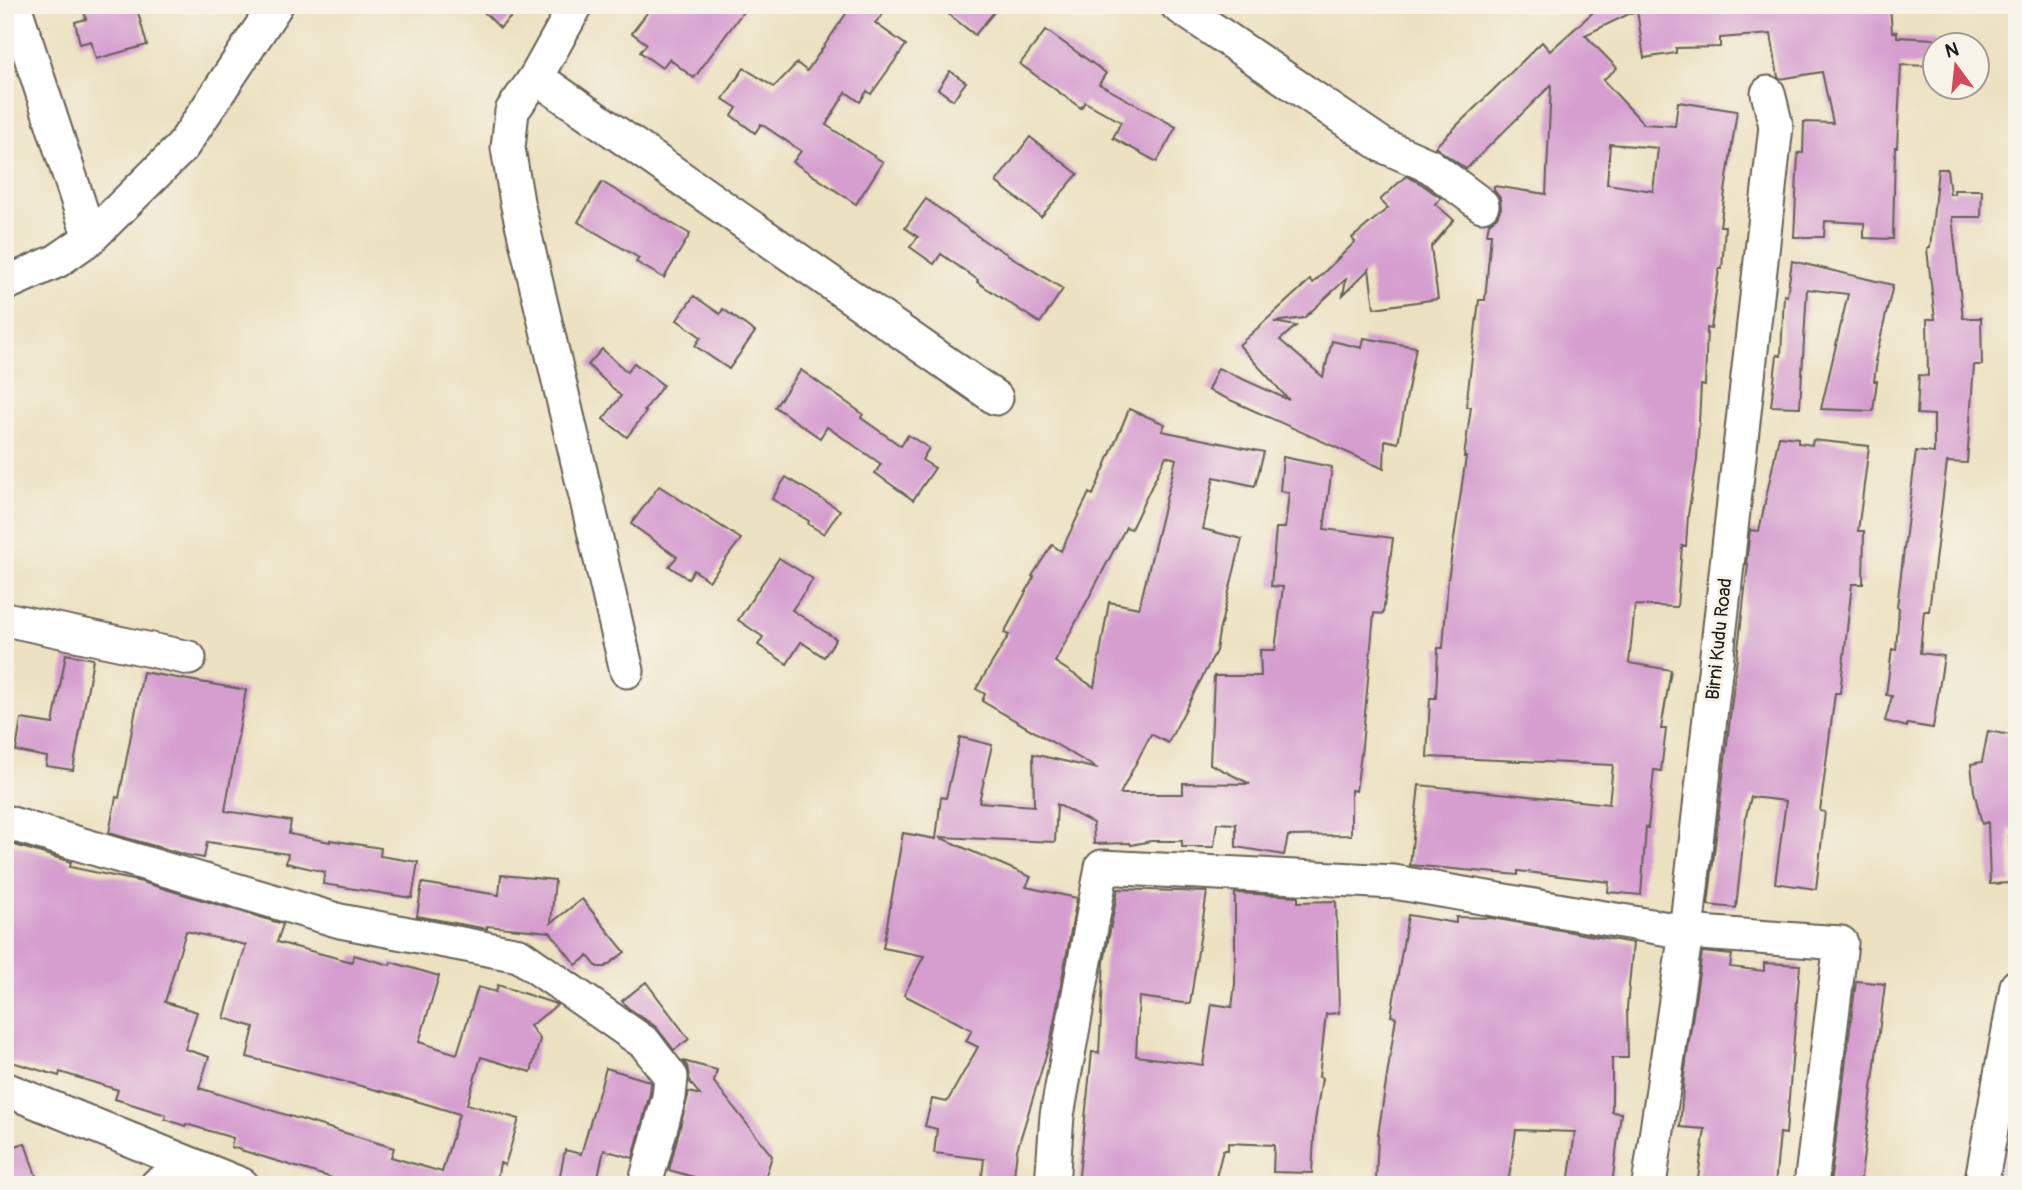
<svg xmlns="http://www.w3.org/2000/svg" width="2022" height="1190" font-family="Pangolin,sans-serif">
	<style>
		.built { fill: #e4d3f1 }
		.building { fill: #d59ecf; fill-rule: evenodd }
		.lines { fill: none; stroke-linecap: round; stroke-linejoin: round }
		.minor-casing { stroke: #656156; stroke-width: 37 }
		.minor { stroke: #fff; stroke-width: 33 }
		.labels { text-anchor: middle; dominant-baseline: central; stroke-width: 6; stroke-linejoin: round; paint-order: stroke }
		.street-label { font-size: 19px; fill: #1c1c1c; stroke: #f7f3e8 }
	</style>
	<rect width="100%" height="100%" fill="#f7f3e8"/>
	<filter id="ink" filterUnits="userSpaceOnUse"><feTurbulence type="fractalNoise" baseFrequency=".0143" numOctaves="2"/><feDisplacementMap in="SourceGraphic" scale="14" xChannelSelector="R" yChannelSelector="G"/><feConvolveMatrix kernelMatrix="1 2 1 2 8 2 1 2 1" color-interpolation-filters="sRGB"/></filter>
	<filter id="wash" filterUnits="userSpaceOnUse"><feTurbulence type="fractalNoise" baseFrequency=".00686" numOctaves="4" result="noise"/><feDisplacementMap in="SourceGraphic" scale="28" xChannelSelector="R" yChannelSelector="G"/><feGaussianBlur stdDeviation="1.57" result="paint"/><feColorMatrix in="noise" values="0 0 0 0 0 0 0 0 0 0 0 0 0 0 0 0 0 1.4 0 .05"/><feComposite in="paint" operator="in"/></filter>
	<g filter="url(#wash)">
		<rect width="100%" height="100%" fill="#ece1c1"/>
		<path class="built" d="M 2017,1057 L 2017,1185 L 1989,1185 Z"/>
		<g id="blocks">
			<g class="building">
				<path d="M 83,5 L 136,5 L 147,45 L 96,59 L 91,41 L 80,44 L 75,22 L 86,19 Z"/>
				<path d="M 477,5 L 523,5 L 500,28 Z"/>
				<path d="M 653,5 L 748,5 L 694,78 L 669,59 L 662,68 L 640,52 L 647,44 L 632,33 Z"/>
				<path d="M 852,5 L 891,5 L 875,23 L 906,45 L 871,94 L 867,91 L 860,102 L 846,92 L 826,125 L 883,162 L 856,204 L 793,162 L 801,151 L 761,124 L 755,133 L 732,116 L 737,108 L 723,99 L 744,68 L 774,87 L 797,63 L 807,71 Z"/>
				<path d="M 937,5 L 1000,5 L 975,35 Z"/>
				<path d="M 1601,5 L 1890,5 L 1892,32 L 1897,32 L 1897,37 L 1935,39 L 1935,66 L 1901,65 L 1897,147 L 1895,147 L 1893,239 L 1864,238 L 1864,223 L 1825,221 L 1824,237 L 1794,237 L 1798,153 L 1803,153 L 1804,122 L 1833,123 L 1822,72 L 1780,79 L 1778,77 L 1771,34 L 1720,38 L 1720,47 L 1676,48 L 1676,53 L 1644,58 L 1637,10 L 1585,35 L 1617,68 L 1603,80 L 1644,124 L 1675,126 L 1678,102 L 1737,111 L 1720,226 L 1725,226 L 1722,269 L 1719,269 L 1711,329 L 1707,328 L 1705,386 L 1701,385 L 1697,460 L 1688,515 L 1686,546 L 1682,546 L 1677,607 L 1635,605 L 1629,663 L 1671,670 L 1661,729 L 1666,729 L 1661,771 L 1654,770 L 1648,828 L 1646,827 L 1641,895 L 1608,892 L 1609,882 L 1518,871 L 1518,875 L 1410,865 L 1419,785 L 1609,804 L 1613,765 L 1427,757 L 1430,698 L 1436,698 L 1438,648 L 1443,648 L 1448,580 L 1466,457 L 1464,457 L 1471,407 L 1466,407 L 1479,300 L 1485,300 L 1491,234 L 1487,234 L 1489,223 L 1497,217 L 1501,208 L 1500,198 L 1494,190 L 1494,186 L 1546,194 L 1551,85 L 1466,169 L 1435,147 L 1542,42 L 1550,51 ZM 1610,144 L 1658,148 L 1653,191 L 1607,184 Z"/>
				<path d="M 1046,30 L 1106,73 L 1099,84 L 1176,127 L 1157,162 L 1113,138 L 1121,122 L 1085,102 L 1081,108 L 1020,64 Z"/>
				<path d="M 950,71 L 966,82 L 953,100 L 938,89 Z"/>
				<path d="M 1030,137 L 1078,174 L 1041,217 L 996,182 Z"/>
				<path d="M 1938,169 L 1947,169 L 1950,194 L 1954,194 L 1954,190 L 1982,190 L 1981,217 L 1952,217 L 1963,318 L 1981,318 L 1982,365 L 1974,365 L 1967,463 L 1947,462 L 1929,611 L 1924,611 L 1920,653 L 1944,656 L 1933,728 L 1907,724 L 1907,727 L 1885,721 L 1892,696 L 1886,695 L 1892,649 L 1896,650 L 1899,608 L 1897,607 L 1916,451 L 1934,453 L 1934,415 L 1917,414 L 1919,375 L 1928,376 L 1927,319 L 1935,319 L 1927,249 L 1930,248 Z"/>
				<path d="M 1406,176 L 1420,183 L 1441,198 L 1435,204 L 1454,220 L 1431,247 L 1438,299 L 1374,308 L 1369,269 L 1343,295 L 1346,279 L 1304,318 L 1274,322 L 1296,326 L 1280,340 L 1323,377 L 1332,341 L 1362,348 L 1364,338 L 1416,347 L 1398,443 L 1385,440 L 1384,469 L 1208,390 L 1218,368 L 1289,400 L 1239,345 L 1310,280 L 1313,283 L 1355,242 L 1352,238 L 1388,208 L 1380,200 Z"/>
				<path d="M 602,182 L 690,234 L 664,278 L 636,262 L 639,258 L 578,222 Z"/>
				<path d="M 926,199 L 993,247 L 994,246 L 1063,289 L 1040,323 L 977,282 L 978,280 L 941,254 L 934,264 L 910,247 L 918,237 L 905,228 Z"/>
				<path d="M 1792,261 L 1893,285 L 1875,361 L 1877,361 L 1874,381 L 1877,381 L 1873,411 L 1821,409 L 1848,294 L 1807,289 L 1800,407 L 1771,406 L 1777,355 L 1781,356 L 1784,295 L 1787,296 Z"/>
				<path d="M 694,296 L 720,314 L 723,309 L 755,332 L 729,369 L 695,346 L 701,337 L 677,320 Z"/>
				<path d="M 602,349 L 627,372 L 634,363 L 663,385 L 644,411 L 646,412 L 627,437 L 603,419 L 621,396 L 588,365 Z"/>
				<path d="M 801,370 L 863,414 L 861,418 L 901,446 L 908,435 L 929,448 L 922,460 L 935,468 L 913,500 L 875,473 L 881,464 L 827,427 L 820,438 L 775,407 Z"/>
				<path d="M 1129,409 L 1165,424 L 1162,431 L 1264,452 L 1255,486 L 1214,477 L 1203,529 L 1242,539 L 1219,632 L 1216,651 L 1168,743 L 1151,734 L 1120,794 L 1183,794 L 1183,783 L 1250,784 L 1210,764 L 1214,676 L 1261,676 L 1260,650 L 1275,650 L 1283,587 L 1271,586 L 1276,528 L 1285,528 L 1289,493 L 1280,491 L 1283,457 L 1332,467 L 1324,529 L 1393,538 L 1383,614 L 1374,613 L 1362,746 L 1356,791 L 1351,790 L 1351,835 L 1288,836 L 1284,855 L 1236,847 L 1236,824 L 1217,823 L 1214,847 L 1182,847 L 1182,841 L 1151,841 L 1131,845 L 1130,843 L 1094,844 L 1093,823 L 1057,804 L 1055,842 L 939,837 L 1031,877 L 1026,887 L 1077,898 L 1051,1039 L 1017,1150 L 1013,1185 L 981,1185 L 984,1159 L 934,1153 L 937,1129 L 925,1126 L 932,1099 L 947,1102 L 978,1047 L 966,1041 L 972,1030 L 904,995 L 924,956 L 883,948 L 903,833 L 936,839 L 941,797 L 946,798 L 960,737 L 992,745 L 979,802 L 1034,806 L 1033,754 L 1098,769 L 982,701 L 985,694 L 976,689 L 1009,635 L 1004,633 L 1034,577 L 1032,576 L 1052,545 L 1061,551 L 1089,493 L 1093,495 ZM 1166,456 L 1176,459 L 1139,608 L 1109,602 L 1094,687 L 1055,662 L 1126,527 L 1131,529 Z"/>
				<path d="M 1779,436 L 1798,438 L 1798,443 L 1812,445 L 1813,440 L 1869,446 L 1858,531 L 1864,531 L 1863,584 L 1852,584 L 1840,693 L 1835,693 L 1820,811 L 1825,812 L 1816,889 L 1775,883 L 1786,801 L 1751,797 L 1746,816 L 1736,908 L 1708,905 L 1748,564 L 1746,564 L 1750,530 L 1759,531 Z"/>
				<path d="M 786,477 L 840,510 L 824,534 L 808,524 L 809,521 L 772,499 Z"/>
				<path d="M 659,486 L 741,539 L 709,581 L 694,570 L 688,579 L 669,566 L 677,557 L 631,524 Z"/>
				<path d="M 779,558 L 813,579 L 792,610 L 836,639 L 824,657 L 801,642 L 787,664 L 758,645 L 763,637 L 738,620 Z"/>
				<path d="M 66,654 L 93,659 L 73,770 L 46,766 L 47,757 L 16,751 L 21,719 L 53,724 Z"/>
				<path d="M 143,672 L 246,690 L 225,811 L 291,821 L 289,834 L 330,842 L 330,840 L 381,848 L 380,856 L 418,862 L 412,898 L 323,884 L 325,872 L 286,863 L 288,854 L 207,842 L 204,858 L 186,855 L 109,833 L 116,797 L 119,798 Z"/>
				<path d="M 1988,731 L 2017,736 L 2017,831 L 2009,829 L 2011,883 L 1990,884 L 1988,822 L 1982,824 L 1974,791 L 1971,764 L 1982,762 Z"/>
				<path d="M 5,842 L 71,862 L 70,867 L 142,882 L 283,924 L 277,942 L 352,962 L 354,955 L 390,965 L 391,962 L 439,976 L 419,1042 L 457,1054 L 478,987 L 496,992 L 498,985 L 553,1003 L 557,1005 L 530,1026 L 540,1039 L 531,1072 L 481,1057 L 467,1104 L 519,1119 L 505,1165 L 500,1163 L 496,1185 L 355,1185 L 231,1147 L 233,1138 L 186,1124 L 185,1126 L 165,1119 L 166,1115 L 115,1099 L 118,1090 L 60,1072 L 59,1076 L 5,1060 ZM 186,931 L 246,945 L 224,1018 L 254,1027 L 247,1057 L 400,1096 L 459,1114 L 442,1172 L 391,1157 L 394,1148 L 199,1088 L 209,1057 L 185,1049 L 197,1012 L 165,1002 Z"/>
				<path d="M 501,875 L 555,880 L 551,923 L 582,899 L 625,952 L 605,967 L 597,967 L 588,956 L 576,965 L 550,932 L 487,926 L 487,929 L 417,916 L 422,883 L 499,895 Z"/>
				<path d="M 1118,889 L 1207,892 L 1190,1004 L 1139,997 L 1136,1056 L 1203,1065 L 1212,1004 L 1232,1007 L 1235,984 L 1235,893 L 1298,896 L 1298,902 L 1336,901 L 1339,1013 L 1326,1014 L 1319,1077 L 1322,1078 L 1315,1121 L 1312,1173 L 1273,1172 L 1274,1145 L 1228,1143 L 1228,1150 L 1223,1150 L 1214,1185 L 1078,1185 L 1092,1052 L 1099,1053 L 1104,962 Z"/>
				<path d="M 1408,915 L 1456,923 L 1456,917 L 1492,918 L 1633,943 L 1627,1008 L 1628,1058 L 1612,1058 L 1612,1112 L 1621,1113 L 1612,1185 L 1568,1185 L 1575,1132 L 1516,1130 L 1508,1185 L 1410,1185 L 1410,1183 L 1376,1181 L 1378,1135 L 1396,1017 L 1391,1016 Z"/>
				<path d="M 1702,952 L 1732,955 L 1730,967 L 1764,971 L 1764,963 L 1800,965 L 1786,1134 L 1780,1133 L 1775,1185 L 1697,1185 L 1705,1129 L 1680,1127 L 1684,1076 Z"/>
				<path d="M 1856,981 L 1885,984 L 1860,1185 L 1830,1185 Z"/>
				<path d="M 646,982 L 689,1039 L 674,1050 L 656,1027 L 627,1007 L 622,1001 Z"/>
				<path d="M 683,1061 L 717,1070 L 714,1082 L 772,1156 L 763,1185 L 714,1185 L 694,1179 L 694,1177 L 669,1170 L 689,1092 L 700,1095 L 690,1082 L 687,1066 Z"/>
				<path d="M 606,1068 L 649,1081 L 651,1083 L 650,1093 L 633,1158 L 604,1150 L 596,1185 L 558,1185 L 565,1150 L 581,1154 Z"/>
				<path d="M 25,1143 L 39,1185 L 5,1185 L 5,1149 Z"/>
			</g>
		</g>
	</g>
	<g filter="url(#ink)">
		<use href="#blocks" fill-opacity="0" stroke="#656156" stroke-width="2"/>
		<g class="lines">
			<defs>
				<g id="minor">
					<path d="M 14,5 L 90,238"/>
					<path d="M 576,5 L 536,77 L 996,398"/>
					<path d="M 1177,5 L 1384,146 L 1430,166 L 1482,205"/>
					<path d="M 536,77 L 512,111 L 508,148 L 517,202 L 627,671"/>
					<path d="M 5,284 L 57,261 L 90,238 L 182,147 L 276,5"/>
					<path d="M 5,619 L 189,658"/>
					<path d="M 5,822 L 340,921 L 519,955 L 645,1043 L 671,1077 L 669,1097 L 645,1185"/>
					<path d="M 5,1089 L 242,1185"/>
					<path d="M 157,1185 L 191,1165"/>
					<path d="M 1052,1185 L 1057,1115 L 1102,867 L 1394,882 L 1686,932 L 1841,943 L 1811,1185"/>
					<path d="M 1649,1185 L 1686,932 L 1776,126 L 1768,93"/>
					<path d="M 1981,1185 L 2017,986"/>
				</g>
			</defs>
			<use href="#minor" class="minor-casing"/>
			<use href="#minor" class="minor"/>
		</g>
	</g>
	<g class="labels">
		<g class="street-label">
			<text transform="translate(1719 639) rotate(-84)">Birni Kudu Road</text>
		</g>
	</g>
	<rect width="2022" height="1190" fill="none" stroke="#f7f3e8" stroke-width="28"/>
	<g transform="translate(1956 66) rotate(345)"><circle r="33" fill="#f7f3e8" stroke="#9f9d96" stroke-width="2"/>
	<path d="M0-5L12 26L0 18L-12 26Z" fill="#d1495b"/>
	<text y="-10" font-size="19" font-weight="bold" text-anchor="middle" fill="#1c1c1c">N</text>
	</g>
</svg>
